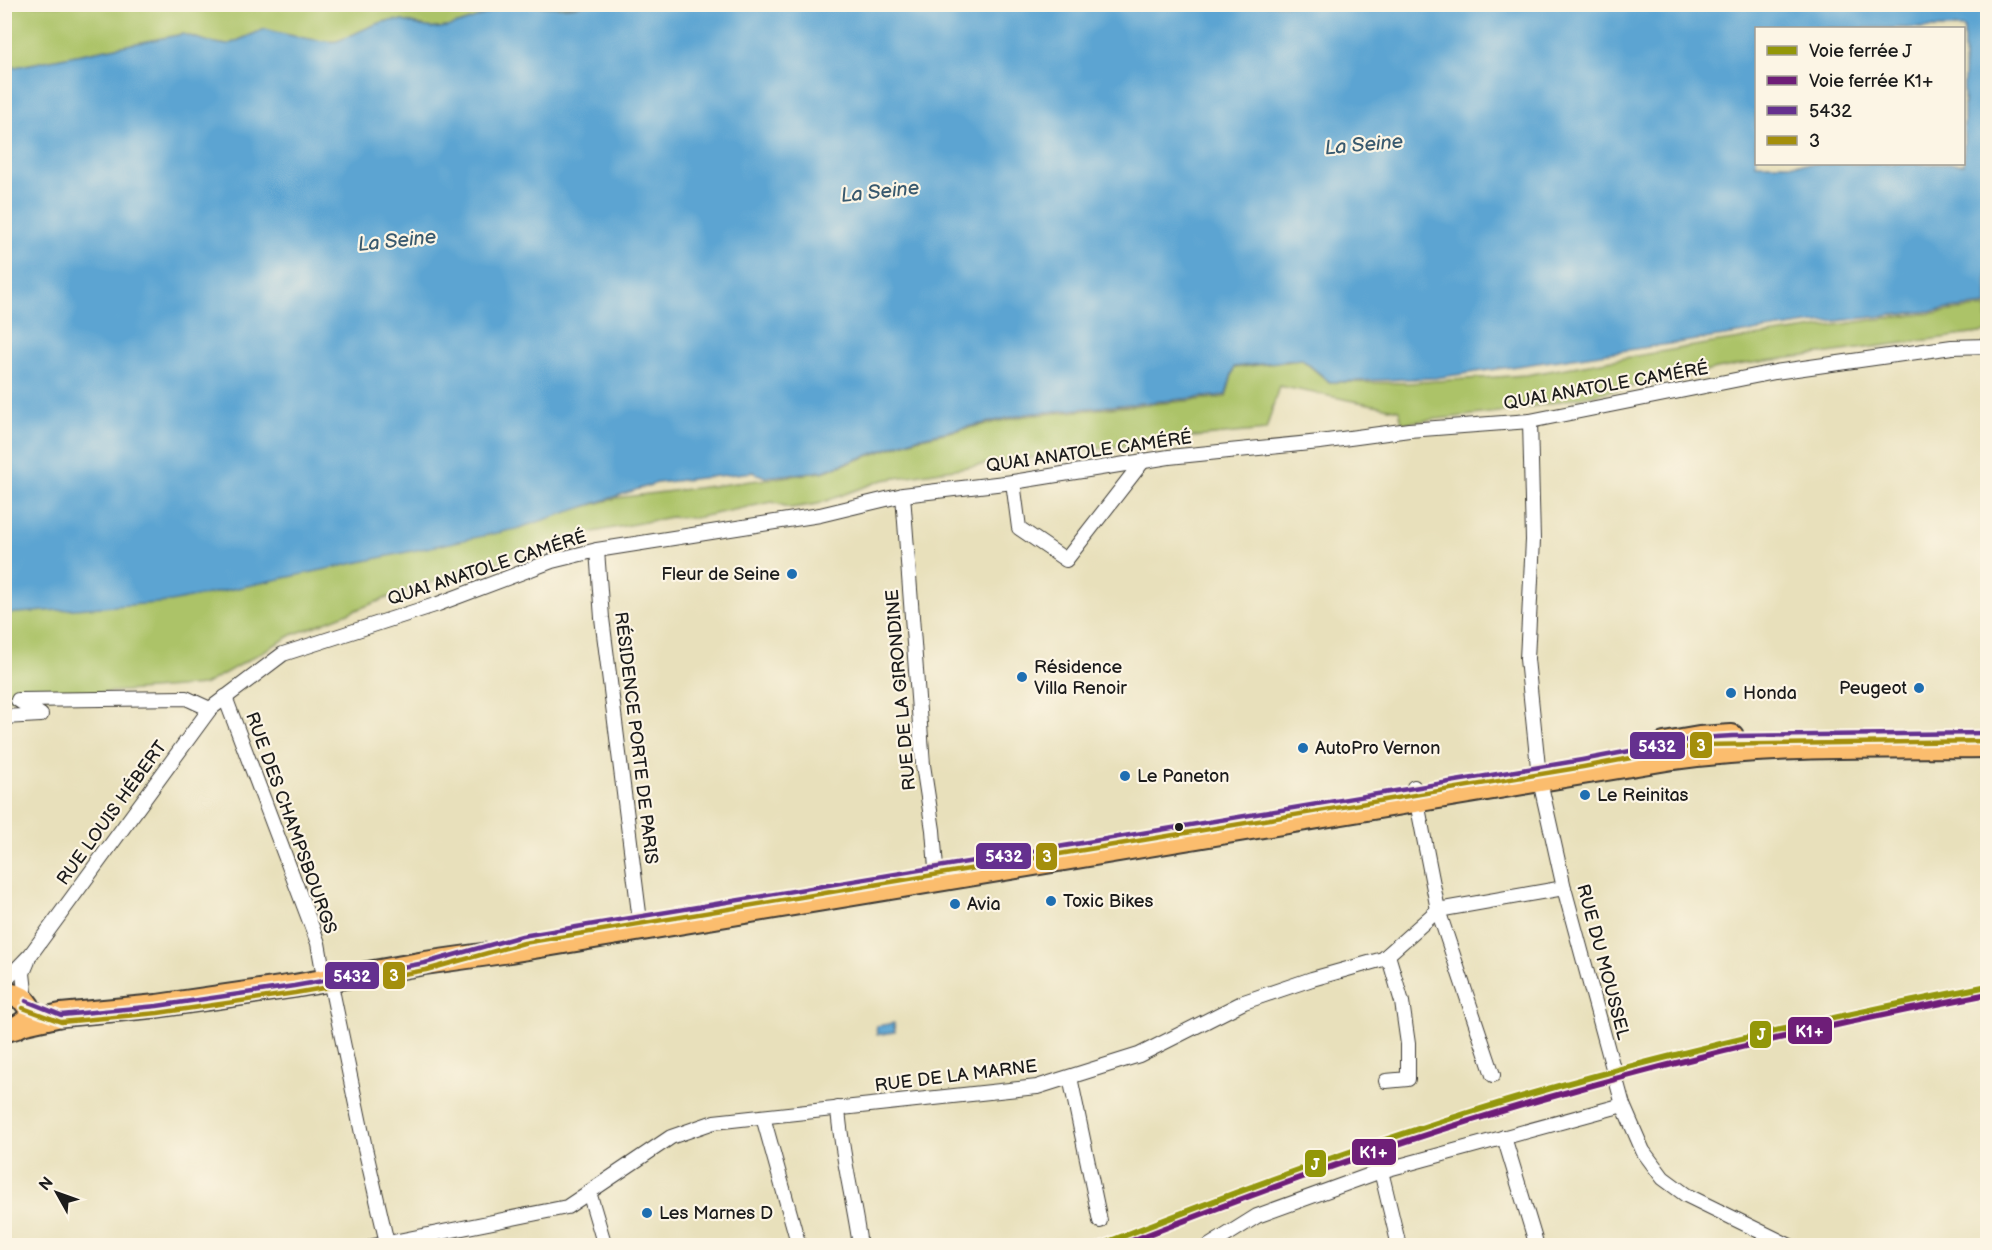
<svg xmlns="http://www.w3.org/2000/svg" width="1992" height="1250" font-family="'Balsamiq Sans',sans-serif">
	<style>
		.green { fill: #acc368; stroke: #647042; stroke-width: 1.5 }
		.water { fill: #5ba4d2; stroke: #3c6077; stroke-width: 1.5; fill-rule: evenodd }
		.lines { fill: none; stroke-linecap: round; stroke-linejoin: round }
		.minor-casing { stroke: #3b3934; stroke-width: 16 }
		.primary-casing { stroke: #3b3934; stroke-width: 26 }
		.minor { stroke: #fff; stroke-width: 14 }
		.primary { stroke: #fbbd6e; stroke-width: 22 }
		.bus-1-casing { stroke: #fcf5e5; stroke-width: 9 }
		.bus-2-casing { stroke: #fcf5e5; stroke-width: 9 }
		.bus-1 { stroke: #65318f; stroke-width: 4.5 }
		.bus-2 { stroke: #a48f0c; stroke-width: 4.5 }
		.rail-1-casing { stroke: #fcf5e5; stroke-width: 10 }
		.rail-2-casing { stroke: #fcf5e5; stroke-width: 10 }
		.rail-1 { stroke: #939708; stroke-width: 6 }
		.rail-2 { stroke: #6e1e78; stroke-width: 6 }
		.poi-dot { fill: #1f6fb2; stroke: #fcf5e5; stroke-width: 2 }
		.bus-dot { fill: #1c1c1c; stroke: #fcf5e5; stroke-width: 2 }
		.labels { text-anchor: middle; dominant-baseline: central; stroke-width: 4.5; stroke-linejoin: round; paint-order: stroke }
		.street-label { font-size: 18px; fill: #1c1c1c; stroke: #fcf5e5 }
		.poi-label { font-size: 18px; fill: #1c1c1c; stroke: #fcf5e5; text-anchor: start }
		.water-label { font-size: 20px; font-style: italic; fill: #38596e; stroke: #fcf5e5 }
		.line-badge { stroke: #fcf5e5; stroke-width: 2 }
		.badge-label { font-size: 16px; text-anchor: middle; font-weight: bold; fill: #fff }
	</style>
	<rect width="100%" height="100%" fill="#fcf5e5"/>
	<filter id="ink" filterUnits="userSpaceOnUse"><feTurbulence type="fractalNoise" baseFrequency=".0167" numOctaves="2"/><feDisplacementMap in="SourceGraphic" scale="12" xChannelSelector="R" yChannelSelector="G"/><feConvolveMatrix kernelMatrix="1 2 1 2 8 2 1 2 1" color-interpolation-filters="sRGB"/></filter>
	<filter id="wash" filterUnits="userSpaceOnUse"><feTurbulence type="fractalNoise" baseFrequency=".008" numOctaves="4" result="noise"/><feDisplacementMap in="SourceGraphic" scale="24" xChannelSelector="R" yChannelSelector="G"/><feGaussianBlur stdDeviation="1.35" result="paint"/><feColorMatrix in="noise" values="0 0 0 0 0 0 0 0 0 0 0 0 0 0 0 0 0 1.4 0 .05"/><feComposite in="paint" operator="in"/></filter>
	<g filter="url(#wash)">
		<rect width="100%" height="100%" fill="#e8e0bb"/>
		<g class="green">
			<path d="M 5,5 L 507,5 C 492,12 449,30 433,28 C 418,27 404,18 388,21 C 370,24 355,35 337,41 C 329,44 276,33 265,29 L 227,45 L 209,42 L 183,34 L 5,69 Z"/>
			<path d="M 521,5 L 587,5 C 565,10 543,8 521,5 Z"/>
			<path d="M 1987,307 L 1987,332 L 1737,365 L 1517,410 L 1402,423 L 1399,410 L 1279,386 L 1266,430 L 1163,440 L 980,465 L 883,480 L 818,504 L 791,508 L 772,502 L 695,518 L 671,517 L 593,532 L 402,592 L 292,635 L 204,685 L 5,700 L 5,608 L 209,594 L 461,540 L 617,498 L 823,472 L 917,439 L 1025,416 L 1226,397 L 1234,368 L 1302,360 L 1329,382 L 1408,383 L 1526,375 L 1706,344 L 1879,319 Z"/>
		</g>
		<g class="water">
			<path d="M 507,5 C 535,4 560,11 587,4 L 1987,5 L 1987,305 L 1808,324 L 1435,378 L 1330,382 L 1302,359 L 1234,367 L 1226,395 L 1026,414 L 917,438 L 823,471 L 765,477 L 753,472 L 657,483 L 516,529 L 171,602 L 5,614 L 5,69 L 183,34 L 209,42 L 227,45 L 265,29 C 276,33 329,44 337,41 C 355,35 370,24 388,21 C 404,18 418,27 433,28 C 449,30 492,12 507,5 ZM 1756,28 L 1964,28 L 1964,164 L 1756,164 Z"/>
			<path d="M 894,1023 L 895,1032 L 877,1035 L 876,1026 Z"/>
		</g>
	</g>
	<g filter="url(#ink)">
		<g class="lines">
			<defs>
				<g id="minor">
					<path d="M 1530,421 L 1533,540 L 1527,659 L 1538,767"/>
					<path d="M 1013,482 L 1019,528 L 1066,560 L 1143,461"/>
					<path d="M 903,495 L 923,765 L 933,830 L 937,881"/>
					<path d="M 597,550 L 602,618 L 641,929"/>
					<path d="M 225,697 L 318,943 L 323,971 L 330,980 L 365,1148 L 387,1243"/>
					<path d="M 4,717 L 41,715 L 18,700 L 186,698 L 210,709"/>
					<path d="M 1540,781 L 1564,888 L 1623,1105 L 1643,1151 L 1663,1178 L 1686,1195 L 1790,1246"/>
					<path d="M 1414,787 L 1438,910 L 1493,1075"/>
					<path d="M 4,982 L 31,954 L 210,709 L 283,654 L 438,604 L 552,561 L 597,550 L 820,515 L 903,495 L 1013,482 L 1169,457 L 1320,442 L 1409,430 L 1530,421 L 1775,372 L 1952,347 L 1988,346"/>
					<path d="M 26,1001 L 23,973 L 28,961"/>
					<path d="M 1070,1077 L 1100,1221"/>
					<path d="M 1386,1081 L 1408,1079 L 1408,1044 L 1402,1002 L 1388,955"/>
					<path d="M 838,1108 C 841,1154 854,1200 860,1246"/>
					<path d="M 763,1117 L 799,1246"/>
					<path d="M 1504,1137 L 1537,1246"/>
					<path d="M 1381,1171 L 1399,1246"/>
					<path d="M 589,1192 L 605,1246"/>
					<path d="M 373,1246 L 567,1207 L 671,1137 L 714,1122 L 1037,1087 L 1139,1055 L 1244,1002 L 1312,979 L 1383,959 L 1438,910 L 1564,888"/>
					<path d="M 1209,1246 L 1257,1216 L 1381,1171 L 1623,1105"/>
				</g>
				<g id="primary">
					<path d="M 1664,744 L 1699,738 L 1732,736"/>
					<path d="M 4,993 C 12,995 22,996 26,1003 C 39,1018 17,1029 4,1030"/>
					<path d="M 25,1023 L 61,1015 L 157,1006 L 294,986 L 425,963 L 510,951 L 1673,758 C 1777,744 1883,747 1988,746"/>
				</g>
			</defs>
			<use href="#minor" class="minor-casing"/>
			<use href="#primary" class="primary-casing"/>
			<use href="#minor" class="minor"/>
			<use href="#primary" class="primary"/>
			<defs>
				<path id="bus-1" d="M 26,1001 L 61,1015 L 157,1006 L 294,986 L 425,963 L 522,936 L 1582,760 L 1699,738 L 1733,736 L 1988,733"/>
				<path id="bus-2" d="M 23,1008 L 61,1022 L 158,1013 L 295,993 L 426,970 L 524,943 L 1583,767 L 1700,745 L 1988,741"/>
			</defs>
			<use href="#bus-1" class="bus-1-casing"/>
			<use href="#bus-2" class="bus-2-casing"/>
			<use href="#bus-1" class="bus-1"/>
			<use href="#bus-2" class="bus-2"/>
			<defs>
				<path id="rail-1" d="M 1098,1246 C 1241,1189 1386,1136 1534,1093 C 1683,1050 1835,1016 1988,986"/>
				<path id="rail-2" d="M 1119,1246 C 1256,1192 1394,1142 1536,1101 C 1685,1058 1835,1023 1988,994"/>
			</defs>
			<use href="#rail-1" class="rail-1-casing"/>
			<use href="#rail-2" class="rail-2-casing"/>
			<use href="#rail-1" class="rail-1"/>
			<use href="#rail-2" class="rail-2"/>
		</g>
	</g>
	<g class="poi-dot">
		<circle cx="792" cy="574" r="6"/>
		<circle cx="1022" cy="677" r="6"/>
		<circle cx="1919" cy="688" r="6"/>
		<circle cx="1731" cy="693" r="6"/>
		<circle cx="1303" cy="748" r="6"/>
		<circle cx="1125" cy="776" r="6"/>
		<circle cx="1585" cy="795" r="6"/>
		<circle cx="1051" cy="901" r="6"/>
		<circle cx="955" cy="904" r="6"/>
		<circle cx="647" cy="1213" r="6"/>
	</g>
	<circle class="bus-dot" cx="1179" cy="827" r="5"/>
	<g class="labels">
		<g class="street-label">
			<text transform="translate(1606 386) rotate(-10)">QUAI ANATOLE CAMÉRÉ</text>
			<text transform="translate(1089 452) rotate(-8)">QUAI ANATOLE CAMÉRÉ</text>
			<text transform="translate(487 568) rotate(-18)">QUAI ANATOLE CAMÉRÉ</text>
			<text transform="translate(901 690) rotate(-95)">RUE DE LA GIRONDINE</text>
			<text transform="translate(636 738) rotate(83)">RÉSIDENCE PORTE DE PARIS</text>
			<text transform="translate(112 813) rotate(-54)">RUE LOUIS HÉBERT</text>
			<text transform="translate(291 823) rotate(70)">RUE DES CHAMPSBOURGS</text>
			<text transform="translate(1603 962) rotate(75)">RUE DU MOUSSEL</text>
			<text transform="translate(956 1076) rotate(-7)">RUE DE LA MARNE</text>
		</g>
		<g class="poi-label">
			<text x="780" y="574" text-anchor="end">Fleur de Seine</text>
			<text x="1034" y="667">Résidence<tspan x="1034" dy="21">Villa Renoir</tspan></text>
			<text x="1907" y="688" text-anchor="end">Peugeot</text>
			<text x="1743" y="693">Honda</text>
			<text x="1315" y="748">AutoPro Vernon</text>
			<text x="1137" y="776">Le Paneton</text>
			<text x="1597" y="795">Le Reinitas</text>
			<text x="1063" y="901">Toxic Bikes</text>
			<text x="967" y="904">Avia</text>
			<text x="659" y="1213">Les Marnes D</text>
		</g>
		<g class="water-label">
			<text transform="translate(1364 145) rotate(-5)">La Seine</text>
			<text transform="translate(880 192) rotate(-6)">La Seine</text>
			<text transform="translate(397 241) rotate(-6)">La Seine</text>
		</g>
	</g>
	<g class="line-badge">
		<rect x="1689" y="731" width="24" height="28" rx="6" fill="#a48f0c"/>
		<rect x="1629" y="731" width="57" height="29" rx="6" fill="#65318f"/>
		<rect x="975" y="842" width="57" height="28" rx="6" fill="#65318f"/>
		<rect x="1035" y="842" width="23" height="29" rx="6" fill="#a48f0c"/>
		<rect x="382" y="961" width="24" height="29" rx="6" fill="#a48f0c"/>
		<rect x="324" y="961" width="56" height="29" rx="6" fill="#65318f"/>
		<rect x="1787" y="1016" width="46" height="29" rx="6" fill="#6e1e78"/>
		<rect x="1749" y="1020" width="23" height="29" rx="6" fill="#939708"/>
		<rect x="1351" y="1138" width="46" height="28" rx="6" fill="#6e1e78"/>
		<rect x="1304" y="1149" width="23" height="29" rx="6" fill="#939708"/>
	</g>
	<g class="badge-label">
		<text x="1701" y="751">3</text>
		<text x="1657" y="752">5432</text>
		<text x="1004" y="862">5432</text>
		<text x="1047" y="862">3</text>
		<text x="394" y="981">3</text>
		<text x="352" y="982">5432</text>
		<text x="1810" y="1037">K1+</text>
		<text x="1761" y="1040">J</text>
		<text x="1374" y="1158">K1+</text>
		<text x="1315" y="1170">J</text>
	</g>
	<rect width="1992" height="1250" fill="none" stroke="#fcf5e5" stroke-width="24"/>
	<rect x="1755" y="27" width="210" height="138" fill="#fcf5e5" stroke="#a29e95" stroke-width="1.5"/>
	<rect x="1767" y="46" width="30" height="9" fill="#939708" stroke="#a29e95" stroke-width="1.5"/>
	<text x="1809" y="57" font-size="18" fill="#1c1c1c">Voie ferrée J</text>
	<rect x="1767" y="76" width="30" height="9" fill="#6e1e78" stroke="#a29e95" stroke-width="1.5"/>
	<text x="1809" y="87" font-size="18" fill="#1c1c1c">Voie ferrée K1+</text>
	<rect x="1767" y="106" width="30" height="9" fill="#65318f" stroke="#a29e95" stroke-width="1.5"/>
	<text x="1809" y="117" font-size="18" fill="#1c1c1c">5432</text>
	<rect x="1767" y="136" width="30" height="9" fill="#a48f0c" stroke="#a29e95" stroke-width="1.5"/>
	<text x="1809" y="147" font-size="18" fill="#1c1c1c">3</text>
	<g transform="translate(57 1193) rotate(310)" stroke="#fcf5e5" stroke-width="4.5" paint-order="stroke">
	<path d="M0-4.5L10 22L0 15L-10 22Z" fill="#1c1c1c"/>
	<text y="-9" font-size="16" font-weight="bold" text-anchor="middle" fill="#1c1c1c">N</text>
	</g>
</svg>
